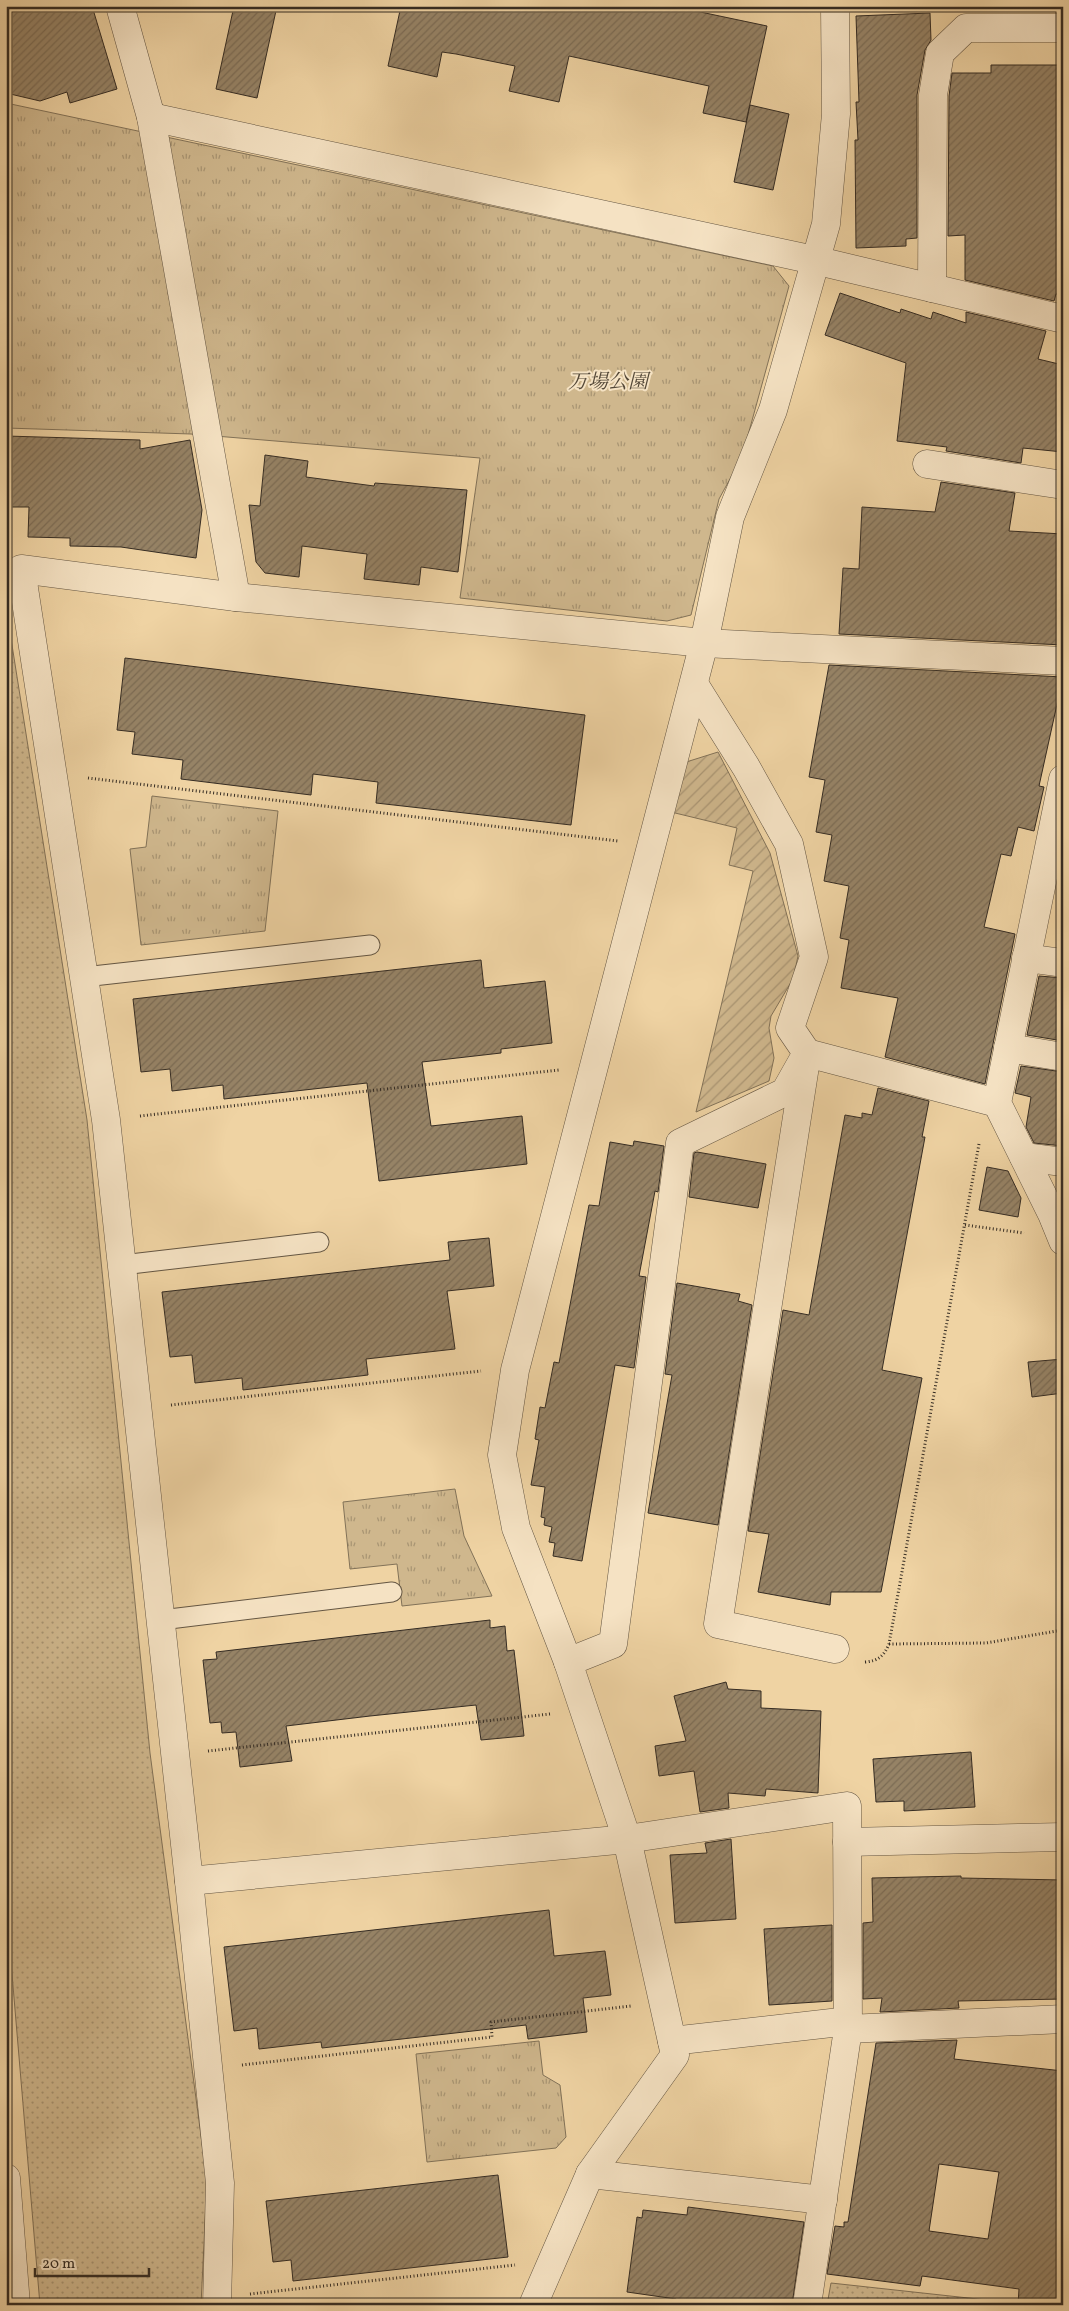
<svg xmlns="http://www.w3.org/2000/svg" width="1069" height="2311" font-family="Vollkorn,'Noto Serif JP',serif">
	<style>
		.grass { fill: url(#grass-dots); stroke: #827258 }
		.park { fill: url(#park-tufts); stroke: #827258 }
		.garden { fill: url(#garden-furrows); stroke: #827258 }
		.building { fill: url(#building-hatch); stroke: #352c23; fill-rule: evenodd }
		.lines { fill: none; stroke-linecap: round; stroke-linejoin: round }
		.service-casing { stroke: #645643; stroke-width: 21 }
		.minor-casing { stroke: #645643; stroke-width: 29 }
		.tertiary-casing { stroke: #645643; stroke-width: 29 }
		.path { stroke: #352c23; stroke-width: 3; stroke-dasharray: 1 2.5; stroke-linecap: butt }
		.service { stroke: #f5e2c3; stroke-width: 19 }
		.minor { stroke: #f5e2c3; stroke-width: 28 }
		.tertiary { stroke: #f5e2c3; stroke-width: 28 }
		.labels { text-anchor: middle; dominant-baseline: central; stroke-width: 4; stroke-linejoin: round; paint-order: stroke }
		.park-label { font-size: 20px; font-style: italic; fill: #544838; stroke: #f5e2c3 }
	</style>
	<defs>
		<pattern id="grass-dots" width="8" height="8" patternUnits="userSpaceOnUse" patternTransform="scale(1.25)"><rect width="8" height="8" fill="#cfb78d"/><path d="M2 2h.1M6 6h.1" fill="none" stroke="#a99573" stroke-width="1.8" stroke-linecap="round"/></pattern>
		<pattern id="park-tufts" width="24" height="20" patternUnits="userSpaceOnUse" patternTransform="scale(1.25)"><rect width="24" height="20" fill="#cfb78d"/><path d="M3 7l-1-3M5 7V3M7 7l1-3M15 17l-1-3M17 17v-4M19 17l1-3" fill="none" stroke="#a99573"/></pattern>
		<pattern id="garden-furrows" width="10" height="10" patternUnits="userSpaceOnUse" patternTransform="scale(1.25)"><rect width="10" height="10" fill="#cfb78d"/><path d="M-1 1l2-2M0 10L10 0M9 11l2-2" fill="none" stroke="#a99573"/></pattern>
		<pattern id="building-hatch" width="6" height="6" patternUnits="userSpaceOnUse" patternTransform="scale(1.25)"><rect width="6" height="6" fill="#968366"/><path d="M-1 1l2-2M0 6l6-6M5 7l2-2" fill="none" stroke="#7b6b54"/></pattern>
	</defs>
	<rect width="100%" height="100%" fill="#efd3a3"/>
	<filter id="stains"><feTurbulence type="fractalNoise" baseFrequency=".004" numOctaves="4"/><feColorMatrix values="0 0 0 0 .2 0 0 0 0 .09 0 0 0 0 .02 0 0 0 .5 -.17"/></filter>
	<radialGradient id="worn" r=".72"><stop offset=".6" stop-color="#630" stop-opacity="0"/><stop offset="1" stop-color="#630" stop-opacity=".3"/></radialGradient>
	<g class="grass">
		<path d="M 6,607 L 87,1120 L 150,1753 L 207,2181 L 201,2305 L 40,2305 L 6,1903 Z"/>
		<path d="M 831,2283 L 1005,2302 L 1005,2305 L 827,2305 Z"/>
	</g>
	<g class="park">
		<path d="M 6,103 L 773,266 L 789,286 L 742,457 L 719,499 L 691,615 L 667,621 L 460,598 L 480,458 L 191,434 L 6,428 Z"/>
		<path d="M 152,796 L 278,811 L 265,931 L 141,945 L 130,849 L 146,847 Z"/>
		<path d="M 455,1489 L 464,1536 L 492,1596 L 402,1606 L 397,1564 L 350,1569 L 343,1502 Z"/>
		<path d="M 539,2041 L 543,2075 L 560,2085 L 566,2137 L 556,2148 L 427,2162 L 416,2054 Z"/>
	</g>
	<path class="garden" d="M 718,752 L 770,853 L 798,956 L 793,979 L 771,1016 L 769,1028 L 774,1058 L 769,1081 L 696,1112 L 753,871 L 729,865 L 737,828 L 671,812 L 683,763 Z"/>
	<g class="building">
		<path d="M 6,6 L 92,6 L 117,89 L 70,103 L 67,92 L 40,101 L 6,93 Z"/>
		<path d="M 234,6 L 277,6 L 257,98 L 216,89 Z"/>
		<path d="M 401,6 L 672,6 L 767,26 L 746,122 L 703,113 L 709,86 L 569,56 L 559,102 L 509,91 L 515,66 L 456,54 L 442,52 L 437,77 L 388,66 Z"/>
		<path d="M 930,13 L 931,40 L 925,50 L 917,95 L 917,238 L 906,239 L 906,246 L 856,248 L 855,140 L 858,140 L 856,102 L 859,102 L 856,16 Z"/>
		<path d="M 991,65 L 1063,65 L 1063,294 L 1056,294 L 1054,301 L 965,280 L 965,235 L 948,236 L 949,96 L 952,73 L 991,73 Z"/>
		<path d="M 750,105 L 789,114 L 773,190 L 734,182 Z"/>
		<path d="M 840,293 L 900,313 L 901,309 L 931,319 L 933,312 L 966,323 L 966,312 L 1046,331 L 1038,359 L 1063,365 L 1063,452 L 1023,448 L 1021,463 L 946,451 L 947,447 L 897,441 L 906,363 L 825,335 Z"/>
		<path d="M 6,436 L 140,440 L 140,449 L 190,440 L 202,510 L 196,558 L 121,547 L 70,546 L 70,538 L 28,537 L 29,507 L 6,507 Z"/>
		<path d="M 265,455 L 308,461 L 306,477 L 374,486 L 375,483 L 467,490 L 458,572 L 421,567 L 419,585 L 364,579 L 367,554 L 302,546 L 299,577 L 265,573 L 256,562 L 249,505 L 260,506 Z"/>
		<path d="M 941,482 L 1015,493 L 1009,531 L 1063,534 L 1063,645 L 839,634 L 843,568 L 859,569 L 862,507 L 935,512 Z"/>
		<path d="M 125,658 L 585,715 L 571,825 L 376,803 L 378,782 L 313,774 L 311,795 L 181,779 L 183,760 L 132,754 L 135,732 L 117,730 Z"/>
		<path d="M 829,665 L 1063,677 L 1039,786 L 1044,787 L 1034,831 L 1018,827 L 1011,856 L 1001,854 L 984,927 L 1015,934 L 985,1084 L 885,1057 L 898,998 L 841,988 L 849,940 L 840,938 L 849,886 L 824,881 L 832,835 L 816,832 L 825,780 L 809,777 Z"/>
		<path d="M 481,960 L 484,988 L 545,981 L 552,1043 L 501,1049 L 501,1053 L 422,1062 L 431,1126 L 522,1116 L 527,1164 L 379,1181 L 367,1083 L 224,1099 L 223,1085 L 172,1091 L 170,1069 L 141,1072 L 133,999 Z"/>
		<path d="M 1039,976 L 1063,978 L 1063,1041 L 1027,1035 Z"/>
		<path d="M 1021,1066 L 1063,1072 L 1063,1146 L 1034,1143 L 1026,1127 L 1031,1097 L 1015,1093 Z"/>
		<path d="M 878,1088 L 929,1101 L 922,1137 L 925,1137 L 882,1370 L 922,1378 L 881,1592 L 831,1592 L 830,1605 L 758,1592 L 769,1534 L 748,1531 L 783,1310 L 809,1315 L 845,1115 L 862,1118 L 862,1113 L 872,1115 Z"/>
		<path d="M 634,1141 L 664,1146 L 658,1192 L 655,1191 L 639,1276 L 646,1277 L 634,1368 L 615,1365 L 582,1561 L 553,1556 L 555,1543 L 549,1542 L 552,1527 L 544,1525 L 545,1518 L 541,1517 L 545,1487 L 531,1485 L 539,1440 L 535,1439 L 540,1407 L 545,1408 L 554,1362 L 559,1363 L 589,1205 L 599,1206 L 610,1142 L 633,1146 Z"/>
		<path d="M 697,1152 L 766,1164 L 758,1208 L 689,1197 L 694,1153 Z"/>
		<path d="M 987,1167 L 1008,1171 L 1021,1198 L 1018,1217 L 979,1210 Z"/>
		<path d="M 489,1238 L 494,1286 L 447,1291 L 455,1349 L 366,1359 L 368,1375 L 243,1390 L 242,1378 L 195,1383 L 192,1355 L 170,1357 L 162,1292 L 450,1260 L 448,1242 Z"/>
		<path d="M 677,1283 L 740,1294 L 738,1301 L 752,1305 L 718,1525 L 648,1513 L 672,1375 L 665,1374 Z"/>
		<path d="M 1063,1359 L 1063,1393 L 1032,1397 L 1028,1362 Z"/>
		<path d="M 490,1620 L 490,1628 L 505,1626 L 507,1651 L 514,1650 L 524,1736 L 481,1740 L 476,1705 L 370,1716 L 286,1726 L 292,1761 L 240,1767 L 236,1732 L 222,1733 L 221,1722 L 210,1723 L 203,1660 L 217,1659 L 216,1652 Z"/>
		<path d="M 726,1682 L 728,1689 L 761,1691 L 761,1708 L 821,1711 L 818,1793 L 766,1789 L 765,1796 L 728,1793 L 729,1808 L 700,1812 L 694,1771 L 659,1776 L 655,1746 L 686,1741 L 674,1696 Z"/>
		<path d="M 971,1752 L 975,1807 L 904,1811 L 904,1801 L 876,1802 L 873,1759 Z"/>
		<path d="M 731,1839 L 736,1919 L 675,1923 L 670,1855 L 707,1853 L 705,1843 Z"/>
		<path d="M 961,1876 L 961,1878 L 1063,1880 L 1063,1999 L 958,2001 L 959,2008 L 880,2012 L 882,1998 L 863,1999 L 863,1923 L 873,1922 L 872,1878 Z"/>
		<path d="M 549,1910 L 554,1956 L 605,1951 L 611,1995 L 583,1998 L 587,2032 L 528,2039 L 526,2025 L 322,2048 L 321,2042 L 259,2049 L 257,2028 L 234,2031 L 224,1947 Z"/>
		<path d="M 832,1925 L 832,2001 L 769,2005 L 764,1929 Z"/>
		<path d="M 957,2040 L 954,2059 L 1063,2071 L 1063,2305 L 1018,2305 L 1019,2289 L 922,2276 L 920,2286 L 827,2274 L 835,2226 L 844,2227 L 844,2222 L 848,2222 L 876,2043 ZM 939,2164 L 999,2172 L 988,2239 L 929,2231 Z"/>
		<path d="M 498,2175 L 508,2257 L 293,2281 L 291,2260 L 273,2262 L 266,2201 Z"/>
		<path d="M 688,2207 L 804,2222 L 792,2305 L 675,2305 L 676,2299 L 627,2292 L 637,2217 L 642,2218 L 643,2210 L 687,2215 Z"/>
	</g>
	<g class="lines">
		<defs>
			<g id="service">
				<path d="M 84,977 L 370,945"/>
				<path d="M 122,1265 L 319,1242"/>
				<path d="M 161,1620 L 392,1592"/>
			</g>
			<g id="minor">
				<path d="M 120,6 L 151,117 L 236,597"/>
				<path d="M 151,117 L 814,260 L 1063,319"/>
				<path d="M 932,288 L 933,95 L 940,53 L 966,28 L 1063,28"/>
				<path d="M 927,464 L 1063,485"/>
				<path d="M 1063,779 L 997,1103 L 1052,1214 L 1063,1241"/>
				<path d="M 1026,958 L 1063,963"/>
				<path d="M 1008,1048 L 1063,1057"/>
				<path d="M 1024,1157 L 1063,1162"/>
				<path d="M 835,1649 L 718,1624 L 807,1053 L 997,1103"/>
				<path d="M 568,1662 L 613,1644 L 680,1143 L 785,1092 L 807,1053 L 790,1028 L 814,957 L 789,844 L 746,767 L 694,684"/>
				<path d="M 847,1842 L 1063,1837"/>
				<path d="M 189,1881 L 627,1839 L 847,1806 L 848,2029 L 807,2305"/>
				<path d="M 848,2029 L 1063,2019"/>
				<path d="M 672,2041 L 849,2021"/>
				<path d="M 590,2174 L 823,2200"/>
				<path d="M 217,2305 L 220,2183 L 189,1881 L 106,1120 L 21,569 L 236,597 L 704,643 L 1063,661"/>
				<path d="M 533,2305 L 590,2174 L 675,2055 L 627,1839 L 568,1662 L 516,1528 L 502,1455 L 515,1370 L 704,643 L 730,517 L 773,410 L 826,224 L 836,114 L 835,6"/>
			</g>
			<path id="tertiary" d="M 6,2178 L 16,2305"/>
		</defs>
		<use href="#service" class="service-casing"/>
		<use href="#minor" class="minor-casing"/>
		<use href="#tertiary" class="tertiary-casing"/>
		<g class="path">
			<path d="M 88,778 L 618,841"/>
			<path d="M 140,1116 L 559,1070"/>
			<path d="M 965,1225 L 1024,1233"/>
			<path d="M 171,1405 L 481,1371"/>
			<path d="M 889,1644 L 986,1643 L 1063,1630"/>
			<path d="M 865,1662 C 878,1661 884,1656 889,1644 L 979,1144"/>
			<path d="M 208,1751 L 550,1714"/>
			<path d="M 242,2065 L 492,2037 L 491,2022 L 631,2006"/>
			<path d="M 250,2294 L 515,2265"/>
		</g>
		<use href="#service" class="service"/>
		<use href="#minor" class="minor"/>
		<use href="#tertiary" class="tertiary"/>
	</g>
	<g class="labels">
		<g class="park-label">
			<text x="608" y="383">万場公園</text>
		</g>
	</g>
	<rect width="1069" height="2311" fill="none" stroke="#efd3a3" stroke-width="25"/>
	<rect x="8" y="8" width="1054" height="2296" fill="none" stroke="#352c23" stroke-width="2.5"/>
	<rect x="12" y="12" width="1044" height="2286" fill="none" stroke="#352c23"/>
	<path d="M35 2268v8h114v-8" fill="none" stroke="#352c23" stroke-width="2.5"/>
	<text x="42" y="2268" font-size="15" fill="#352c23" stroke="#f5e2c3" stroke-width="4" paint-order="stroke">20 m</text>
	<rect width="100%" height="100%" filter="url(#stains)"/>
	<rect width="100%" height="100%" fill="url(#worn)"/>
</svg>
